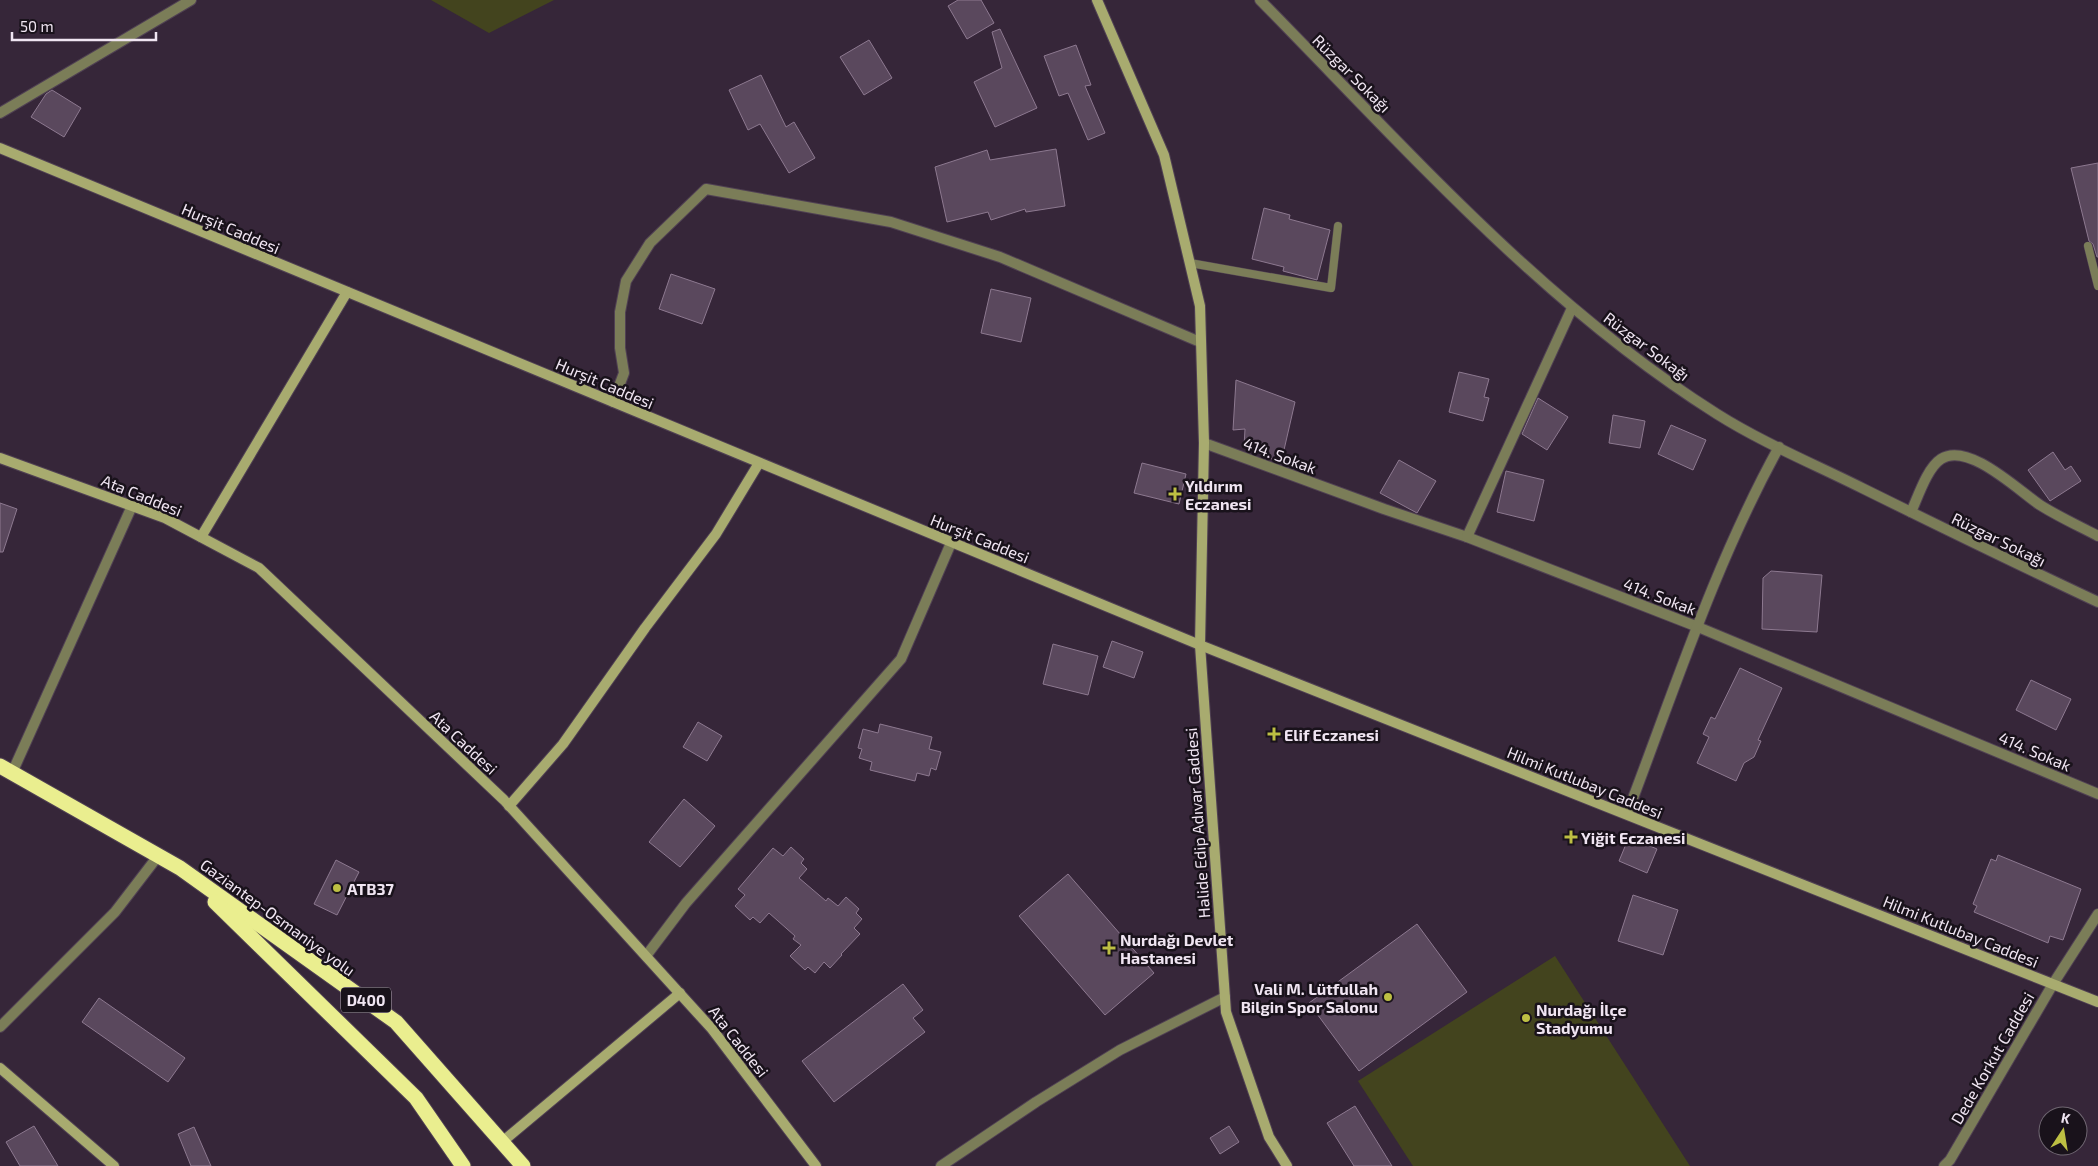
<svg xmlns="http://www.w3.org/2000/svg" width="2098" height="1166" font-family="'Exo 2',sans-serif">
	<style>
		.green { fill: #43441e }
		.building { fill: #5a485d; stroke: #8d7990 }
		.lines { fill: none; stroke-linecap: round; stroke-linejoin: round }
		.lane-casing { stroke: #504153; stroke-width: 9 }
		.street-casing { stroke: #504153; stroke-width: 12 }
		.secondary-casing { stroke: #504153; stroke-width: 12 }
		.highway-casing { stroke: #504153; stroke-width: 17 }
		.lane { stroke: #7b7d58; stroke-width: 8 }
		.street { stroke: #7b7d58; stroke-width: 10 }
		.secondary { stroke: #a8ab6f; stroke-width: 10 }
		.highway { stroke: #eaee8f; stroke-width: 15 }
		.poi-dot { fill: #bdbf43; stroke: #19121b; stroke-width: 2 }
		.labels { text-anchor: middle; dominant-baseline: central; stroke-width: 5; stroke-linejoin: round; paint-order: stroke }
		.shield { fill: #19121b; stroke: #b0a6b2; stroke-width: 1 }
		.shield-label { font-size: 15px; font-weight: bold; fill: #f0e5f2 }
		.street-label { font-size: 16px; fill: #f0e5f2; stroke: #19121b }
		.poi-label { font-size: 16px; font-weight: bold; fill: #f0e5f2; stroke: #19121b; text-anchor: start }
	</style>
	<rect width="100%" height="100%" fill="#362639"/>
	<g class="green">
		<path d="M 431,0 L 554,0 L 489,33 Z"/>
		<path d="M 1555,956 L 1690,1166 L 1413,1166 L 1358,1081 Z"/>
	</g>
	<g class="building">
		<path d="M 958,0 L 981,0 L 994,23 L 967,39 L 948,6 Z"/>
		<path d="M 1000,29 L 1037,108 L 995,127 L 974,82 L 1002,68 L 992,32 Z"/>
		<path d="M 869,40 L 892,78 L 864,95 L 840,57 Z"/>
		<path d="M 1076,45 L 1091,85 L 1085,86 L 1105,133 L 1088,140 L 1068,93 L 1059,96 L 1044,56 Z"/>
		<path d="M 761,75 L 786,127 L 794,122 L 815,158 L 789,173 L 760,124 L 748,130 L 729,90 Z"/>
		<path d="M 52,90 L 81,108 L 64,137 L 31,117 L 46,94 Z"/>
		<path d="M 1056,149 L 1065,206 L 1026,212 L 1025,209 L 991,220 L 988,212 L 947,222 L 935,167 L 987,150 L 990,160 Z"/>
		<path d="M 2098,163 L 2098,257 L 2097,257 L 2093,244 L 2089,241 L 2071,168 Z"/>
		<path d="M 1264,208 L 1290,215 L 1289,219 L 1330,230 L 1317,280 L 1283,271 L 1284,267 L 1252,259 Z"/>
		<path d="M 671,274 L 715,289 L 702,324 L 659,309 Z"/>
		<path d="M 991,289 L 1031,298 L 1021,342 L 981,333 Z"/>
		<path d="M 1459,372 L 1489,379 L 1484,397 L 1489,398 L 1483,421 L 1449,412 Z"/>
		<path d="M 1236,380 L 1295,402 L 1281,463 L 1244,447 L 1245,429 L 1233,430 Z"/>
		<path d="M 1538,398 L 1568,417 L 1547,450 L 1522,434 Z"/>
		<path d="M 1613,415 L 1645,421 L 1640,448 L 1609,443 Z"/>
		<path d="M 1671,425 L 1706,440 L 1693,470 L 1658,454 Z"/>
		<path d="M 2053,452 L 2065,470 L 2071,466 L 2081,481 L 2050,501 L 2028,470 Z"/>
		<path d="M 1399,460 L 1436,481 L 1417,513 L 1380,493 Z"/>
		<path d="M 1142,463 L 1186,474 L 1179,504 L 1134,493 Z"/>
		<path d="M 1506,471 L 1544,480 L 1534,521 L 1497,512 Z"/>
		<path d="M 0,503 L 17,509 L 3,552 L 0,552 Z"/>
		<path d="M 1771,571 L 1822,575 L 1817,632 L 1762,629 L 1763,578 Z"/>
		<path d="M 1112,641 L 1143,652 L 1134,678 L 1103,667 Z"/>
		<path d="M 1053,644 L 1098,656 L 1088,695 L 1043,684 Z"/>
		<path d="M 1740,668 L 1782,688 L 1758,740 L 1761,741 L 1754,757 L 1744,763 L 1736,781 L 1697,763 L 1709,737 L 1703,734 L 1711,717 L 1715,719 Z"/>
		<path d="M 2031,680 L 2071,699 L 2056,730 L 2016,710 Z"/>
		<path d="M 698,722 L 722,736 L 707,761 L 683,747 Z"/>
		<path d="M 880,724 L 932,737 L 929,749 L 941,752 L 936,770 L 931,768 L 929,776 L 917,773 L 915,781 L 870,770 L 872,762 L 859,758 L 862,749 L 858,748 L 863,729 L 878,733 Z"/>
		<path d="M 684,799 L 715,826 L 680,867 L 649,842 Z"/>
		<path d="M 1629,837 L 1657,849 L 1647,873 L 1619,861 Z"/>
		<path d="M 791,847 L 804,859 L 801,863 L 807,869 L 799,878 L 826,901 L 828,898 L 838,906 L 846,897 L 859,909 L 856,913 L 862,919 L 854,928 L 860,934 L 841,954 L 842,955 L 830,968 L 824,962 L 815,973 L 808,967 L 805,970 L 790,956 L 801,945 L 793,939 L 795,936 L 769,913 L 760,923 L 753,917 L 750,920 L 735,906 L 745,895 L 738,889 L 773,848 L 783,856 Z"/>
		<path d="M 1998,855 L 2081,889 L 2063,940 L 2050,936 L 2048,943 L 1974,912 L 1977,906 L 1973,904 L 1991,859 L 1996,861 Z"/>
		<path d="M 336,860 L 359,872 L 337,915 L 314,904 Z"/>
		<path d="M 1068,874 L 1154,973 L 1105,1015 L 1019,916 Z"/>
		<path d="M 1633,895 L 1678,910 L 1663,955 L 1618,941 Z"/>
		<path d="M 1417,924 L 1467,992 L 1359,1071 L 1309,1003 Z"/>
		<path d="M 903,984 L 923,1010 L 913,1018 L 925,1032 L 834,1102 L 802,1061 Z"/>
		<path d="M 99,998 L 185,1058 L 168,1082 L 82,1022 Z"/>
		<path d="M 1355,1106 L 1392,1166 L 1354,1166 L 1327,1123 Z"/>
		<path d="M 34,1126 L 58,1166 L 20,1166 L 6,1142 Z"/>
		<path d="M 1229,1126 L 1239,1142 L 1220,1154 L 1210,1138 Z"/>
		<path d="M 194,1127 L 211,1166 L 191,1166 L 178,1134 Z"/>
	</g>
	<g class="lines">
		<defs>
			<g id="lane">
				<path d="M 2088,246 L 2098,286"/>
				<path d="M 1190,263 L 1331,288 L 1338,226"/>
			</g>
			<g id="street">
				<path d="M 1260,0 C 1403,145 1543,305 1717,414 C 1763,443 1814,464 1862,488 C 1941,527 2019,565 2098,602"/>
				<path d="M 0,113 L 191,0"/>
				<path d="M 613,402 L 624,373 L 620,348 L 620,312 L 626,281 L 650,243 L 706,189 L 891,222 L 1000,257 L 1200,342"/>
				<path d="M 1204,443 L 1384,509 L 1467,537 L 1698,627 L 2098,794"/>
				<path d="M 1911,512 C 1918,497 1927,468 1941,459 C 1968,441 2019,491 2040,505 C 2059,517 2079,526 2098,536"/>
				<path d="M 1467,537 L 1572,308"/>
				<path d="M 12,773 L 132,506"/>
				<path d="M 1627,814 C 1674,691 1715,563 1779,447"/>
				<path d="M 646,956 L 686,903 L 901,659 L 951,543"/>
				<path d="M 0,1027 L 115,912 L 158,856"/>
				<path d="M 941,1166 L 1036,1102 L 1120,1050 L 1225,997"/>
				<path d="M 1944,1166 L 1950,1160 L 2053,984 L 2098,914"/>
			</g>
			<g id="secondary">
				<path d="M 1097,0 L 1164,155 L 1200,306 L 1204,443 L 1200,645 L 1226,1012 L 1269,1137 L 1287,1166"/>
				<path d="M 0,148 L 1200,645 L 2098,1002"/>
				<path d="M 0,458 L 165,518 L 259,568 L 504,800 L 712,1029 L 816,1166"/>
				<path d="M 201,537 L 347,292"/>
				<path d="M 509,806 L 563,744 L 645,628 L 716,534 L 759,463"/>
				<path d="M 0,1068 L 114,1166"/>
				<path d="M 502,1142 L 680,993"/>
			</g>
			<g id="highway">
				<path d="M 0,766 L 180,868 L 396,1022 L 523,1166"/>
				<path d="M 215,902 L 416,1098 L 463,1166"/>
			</g>
		</defs>
		<use href="#lane" class="lane-casing"/>
		<use href="#street" class="street-casing"/>
		<use href="#secondary" class="secondary-casing"/>
		<use href="#highway" class="highway-casing"/>
		<use href="#lane" class="lane"/>
		<use href="#street" class="street"/>
		<use href="#secondary" class="secondary"/>
		<use href="#highway" class="highway"/>
	</g>
	<g class="poi-dot">
		<path d="M1172.5 486.5h5v5h5v5h-5v5h-5v-5h-5v-5h5z"/>
		<path d="M1271.5 726.5h5v5h5v5h-5v5h-5v-5h-5v-5h5z"/>
		<path d="M1568.5 829.5h5v5h5v5h-5v5h-5v-5h-5v-5h5z"/>
		<circle cx="337" cy="888" r="5"/>
		<path d="M1106.5 940.5h5v5h5v5h-5v5h-5v-5h-5v-5h5z"/>
		<circle cx="1388" cy="997" r="5"/>
		<circle cx="1526" cy="1018" r="5"/>
	</g>
	<g class="labels">
		<rect class="shield" x="341" y="987.5" width="50" height="25" rx="4"/>
		<g class="shield-label">
			<text x="366" y="1000">D400</text>
		</g>
		<g class="street-label">
			<text transform="translate(1352 73) rotate(45)">Rüzgar Sokağı</text>
			<text transform="translate(231 228) rotate(23)">Hurşit Caddesi</text>
			<text transform="translate(1647 346) rotate(37)">Rüzgar Sokağı</text>
			<text transform="translate(605 383) rotate(23)">Hurşit Caddesi</text>
			<text transform="translate(1280 455) rotate(20)">414. Sokak</text>
			<text transform="translate(142 495) rotate(22)">Ata Caddesi</text>
			<text transform="translate(980 538) rotate(22)">Hurşit Caddesi</text>
			<text transform="translate(1999 539) rotate(26)">Rüzgar Sokağı</text>
			<text transform="translate(1660 596) rotate(21)">414. Sokak</text>
			<text transform="translate(464 742) rotate(43)">Ata Caddesi</text>
			<text transform="translate(2035 751) rotate(23)">414. Sokak</text>
			<text transform="translate(1585 782) rotate(22)">Hilmi Kutlubay Caddesi</text>
			<text transform="translate(1197 823) rotate(-94)">Halide Edip Adıvar Caddesi</text>
			<text transform="translate(278 917) rotate(36)">Gaziantep-Osmaniye yolu</text>
			<text transform="translate(1961 931) rotate(22)">Hilmi Kutlubay Caddesi</text>
			<text transform="translate(739 1041) rotate(52)">Ata Caddesi</text>
			<text transform="translate(1992 1058) rotate(-60)">Dede Korkut Caddesi</text>
		</g>
		<g class="poi-label">
			<text x="1185" y="485">Yıldırım<tspan x="1185" dy="18">Eczanesi</tspan></text>
			<text x="1284" y="734">Elif Eczanesi</text>
			<text x="1581" y="837">Yiğit Eczanesi</text>
			<text x="347" y="888">ATB37</text>
			<text x="1120" y="939">Nurdağı Devlet<tspan x="1120" dy="18">Hastanesi</tspan></text>
			<text x="1378" y="988" text-anchor="end">Vali M. Lütfullah<tspan x="1378" dy="18">Bilgin Spor Salonu</tspan></text>
			<text x="1536" y="1009">Nurdağı İlçe<tspan x="1536" dy="18">Stadyumu</tspan></text>
		</g>
	</g>
	<g transform="translate(2063 1131) rotate(12)"><circle r="24" fill="#19121b" stroke="#6f6671"/>
	<path d="M0-4L9 19L0 12L-9 19Z" fill="#bdbf43"/>
	<text y="-8" font-size="14" font-weight="bold" text-anchor="middle" fill="#f0e5f2">K</text>
	</g>
	<path d="M12 32v8h144v-8" fill="none" stroke="#f0e5f2" stroke-width="2.5"/>
	<text x="20" y="32" font-size="15" fill="#f0e5f2" stroke="#19121b" stroke-width="4" paint-order="stroke">50 m</text>
</svg>
